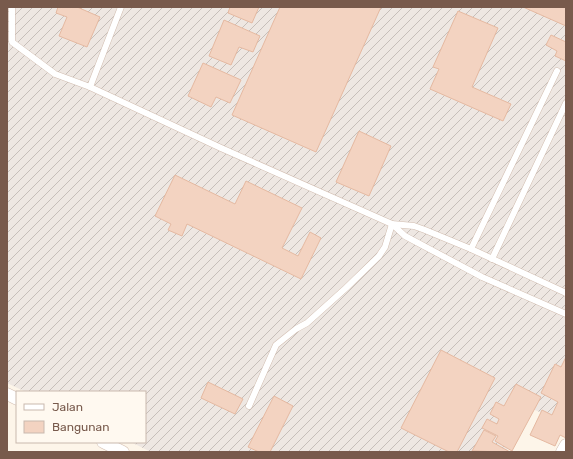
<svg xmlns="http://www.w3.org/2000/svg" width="573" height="459" font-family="Rubik,sans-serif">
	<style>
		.industrial { fill: url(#industrial-furrows) }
		.building { fill: #f3d3c1; stroke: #e5b9a1 }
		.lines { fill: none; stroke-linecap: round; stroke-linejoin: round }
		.lane-casing { stroke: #d2beb1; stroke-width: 7 }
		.street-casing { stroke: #d2beb1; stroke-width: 13 }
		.lane { stroke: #fff; stroke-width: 6 }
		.street { stroke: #fff; stroke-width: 12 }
	</style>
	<defs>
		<pattern id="industrial-furrows" width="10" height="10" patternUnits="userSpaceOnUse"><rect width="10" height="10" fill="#eee7e2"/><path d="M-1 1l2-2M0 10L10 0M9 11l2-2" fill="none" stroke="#c6beb9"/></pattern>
	</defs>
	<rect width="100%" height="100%" fill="#fdf5e9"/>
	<path class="industrial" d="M 7,7 L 566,7 L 566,423 L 530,408 L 506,452 L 151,452 L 131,442 L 145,442 L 145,392 L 26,392 L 7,383 Z"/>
	<g class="building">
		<path d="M 58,7 L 77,7 L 100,17 L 87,47 L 59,36 L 67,17 L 56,13 Z"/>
		<path d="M 230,7 L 259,7 L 252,23 L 228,13 Z"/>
		<path d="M 280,7 L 381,7 L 316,152 L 232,115 Z"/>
		<path d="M 523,7 L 566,7 L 566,26 Z"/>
		<path d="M 458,11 L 498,28 L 472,87 L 511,104 L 503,121 L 430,89 L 439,69 L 433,67 Z"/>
		<path d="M 224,20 L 260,36 L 253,52 L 239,47 L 231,65 L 209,56 Z"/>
		<path d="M 551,35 L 566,42 L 566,61 L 555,56 L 557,51 L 546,45 Z"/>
		<path d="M 203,63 L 241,80 L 230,103 L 216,97 L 211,107 L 188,96 Z"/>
		<path d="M 359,131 L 391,146 L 369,196 L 336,182 Z"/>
		<path d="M 175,175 L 235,204 L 246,181 L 302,208 L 282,248 L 298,256 L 310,232 L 321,238 L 301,279 L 187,224 L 182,236 L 168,230 L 171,224 L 155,216 Z"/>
		<path d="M 441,350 L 495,378 L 457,452 L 449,452 L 401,428 Z"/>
		<path d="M 566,357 L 566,438 L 560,435 L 555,446 L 530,435 L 542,410 L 552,415 L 558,402 L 541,393 L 555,364 L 561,367 Z"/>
		<path d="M 208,382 L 243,399 L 235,414 L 201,398 Z"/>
		<path d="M 516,384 L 541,397 L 512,451 L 495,441 L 498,436 L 482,428 L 487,419 L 497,424 L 499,419 L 490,414 L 496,402 L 504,406 Z"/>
		<path d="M 274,396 L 293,406 L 270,452 L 259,452 L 248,447 Z"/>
		<path d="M 484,430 L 496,436 L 492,442 L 510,452 L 472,451 Z"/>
	</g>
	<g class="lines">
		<defs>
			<g id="lane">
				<path d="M 12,7 L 12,42 L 55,74 L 90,87 L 221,148 L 392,224 L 414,226 L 425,230 L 471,249 L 566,293"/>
				<path d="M 90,87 L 121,7"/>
				<path d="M 392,224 L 405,236 L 482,277 L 566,314"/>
				<path d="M 471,249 L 557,71"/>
				<path d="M 492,259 L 566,103"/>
				<path d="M 249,406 L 276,345 L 296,329 L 307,323 L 346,288 L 379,256 L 385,247 L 392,224"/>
			</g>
			<g id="street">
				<path d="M 7,394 L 17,399"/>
				<path d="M 103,442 L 123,452"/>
				<path d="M 562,452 L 566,445"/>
			</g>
		</defs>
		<use href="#lane" class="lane-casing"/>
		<use href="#street" class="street-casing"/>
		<use href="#lane" class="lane"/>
		<use href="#street" class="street"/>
	</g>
	<rect width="573" height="459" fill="none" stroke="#785a4c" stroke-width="16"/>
	<rect x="16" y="391" width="130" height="52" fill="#fff9f0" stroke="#c9b9ae"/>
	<rect x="24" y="404" width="20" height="6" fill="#ffffff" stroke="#c9b9ae"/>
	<text x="52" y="411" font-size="12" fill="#785a4c">Jalan</text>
	<rect x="24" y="421" width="20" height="12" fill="#f3d3c1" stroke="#c9b9ae"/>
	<text x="52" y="431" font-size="12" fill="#785a4c">Bangunan</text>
</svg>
